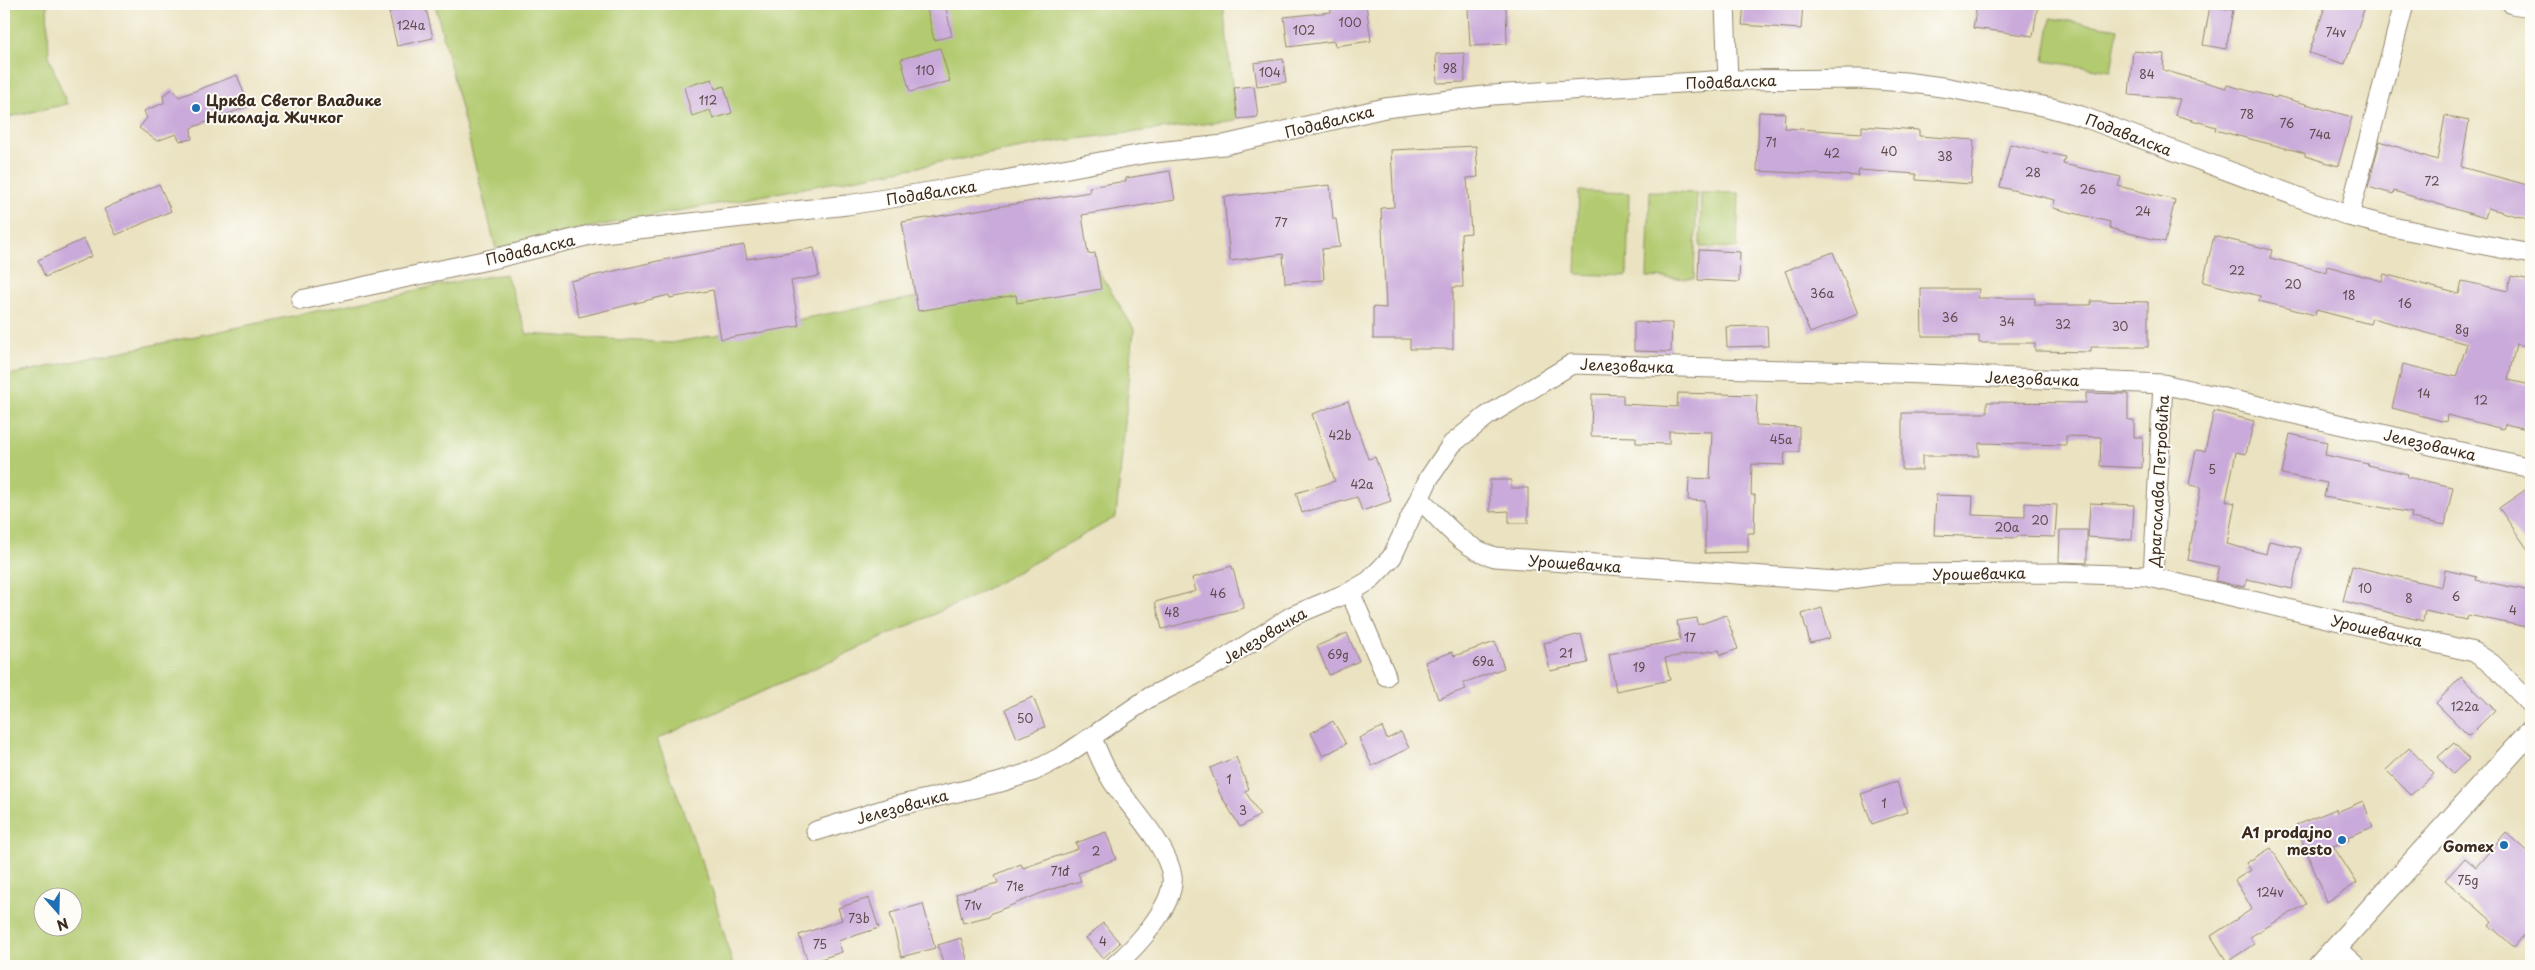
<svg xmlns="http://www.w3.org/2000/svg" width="2535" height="970" font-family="'Playpen Sans',sans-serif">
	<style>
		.green { fill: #b2ca70; stroke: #767a47; fill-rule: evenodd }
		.building { fill: #caaada }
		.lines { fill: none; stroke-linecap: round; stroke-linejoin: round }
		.minor-casing { stroke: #92866f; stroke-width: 21 }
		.tertiary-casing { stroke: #92866f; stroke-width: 24 }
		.minor { stroke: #fff; stroke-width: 19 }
		.tertiary { stroke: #fff; stroke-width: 22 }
		.poi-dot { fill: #1f6fb2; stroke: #fdfcf7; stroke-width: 2 }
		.labels { text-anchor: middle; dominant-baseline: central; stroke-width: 4; stroke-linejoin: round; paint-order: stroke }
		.number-label { font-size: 12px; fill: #5f4a4d }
		.street-label { font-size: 15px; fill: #3b2a1e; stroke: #fdfcf7 }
		.poi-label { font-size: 15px; font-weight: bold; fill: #3b2a1e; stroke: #fdfcf7; text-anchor: end }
	</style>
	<rect width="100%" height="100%" fill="#fdfcf7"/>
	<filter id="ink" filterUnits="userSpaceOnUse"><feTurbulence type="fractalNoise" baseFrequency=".02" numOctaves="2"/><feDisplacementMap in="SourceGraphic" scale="10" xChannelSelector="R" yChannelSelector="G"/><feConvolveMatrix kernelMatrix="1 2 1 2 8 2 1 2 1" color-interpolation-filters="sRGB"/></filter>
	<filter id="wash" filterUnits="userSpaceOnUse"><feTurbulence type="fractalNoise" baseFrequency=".0096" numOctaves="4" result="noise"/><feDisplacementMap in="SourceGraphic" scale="20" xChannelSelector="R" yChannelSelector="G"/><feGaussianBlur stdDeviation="1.12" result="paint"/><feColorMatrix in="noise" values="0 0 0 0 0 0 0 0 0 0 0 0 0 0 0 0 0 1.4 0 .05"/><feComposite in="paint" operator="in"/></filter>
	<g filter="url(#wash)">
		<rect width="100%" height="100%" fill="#eae2c0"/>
		<g class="green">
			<path d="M 4,4 L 47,4 L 49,57 L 67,104 L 4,118 Z"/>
			<path d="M 435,4 L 1223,4 L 1236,120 L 1060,141 L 575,230 L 496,249 Z"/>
			<path d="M 2051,18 L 2118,29 L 2111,71 L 2044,61 Z"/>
			<path d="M 1579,191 L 1629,193 L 1627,276 L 1576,274 Z"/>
			<path d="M 1650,191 L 1697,193 L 1694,279 L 1647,277 Z"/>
			<path d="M 1701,193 L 1739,193 L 1737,248 L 1700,247 Z"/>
			<path d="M 1094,264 L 1134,329 L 1116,517 L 972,597 L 657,739 L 713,893 L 733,966 L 4,966 L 4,376 L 465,280 L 506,274 L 527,334 L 672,343 ZM 42,898 L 72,898 L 72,928 L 42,928 Z"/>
		</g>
		<g id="blocks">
			<g class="building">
				<path d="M 425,4 L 433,38 L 397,46 L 389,12 Z"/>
				<path d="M 926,4 L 945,4 L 952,36 L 934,40 Z"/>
				<path d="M 1330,4 L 1366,4 L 1371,41 L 1335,46 L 1334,41 L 1288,47 L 1284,17 L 1331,12 Z"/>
				<path d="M 1744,4 L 1803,4 L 1801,29 L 1742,25 Z"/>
				<path d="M 1977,4 L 2038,4 L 2033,36 L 1973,28 Z"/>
				<path d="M 2326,4 L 2366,4 L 2345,64 L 2309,53 Z"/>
				<path d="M 2210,6 L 2233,10 L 2226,49 L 2203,45 Z"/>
				<path d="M 1506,7 L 1507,44 L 1470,46 L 1468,8 Z"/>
				<path d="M 940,48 L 950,81 L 910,92 L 901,59 Z"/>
				<path d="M 2133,51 L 2164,54 L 2163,70 L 2226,88 L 2227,85 L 2276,98 L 2277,96 L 2352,117 L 2338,166 L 2305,156 L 2305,153 L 2215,130 L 2216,127 L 2175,115 L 2180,99 L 2129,95 Z"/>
				<path d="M 1464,53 L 1465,82 L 1437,83 L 1436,54 Z"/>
				<path d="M 1283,59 L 1286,82 L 1257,86 L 1254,63 Z"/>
				<path d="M 237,75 L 249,106 L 191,128 L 192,139 L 180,141 L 176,134 L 157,141 L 139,128 L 147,118 L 144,111 L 164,103 L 163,95 L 173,89 L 179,97 Z"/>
				<path d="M 712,79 L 715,89 L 724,86 L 732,113 L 713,119 L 710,110 L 692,116 L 684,87 Z"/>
				<path d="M 1254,86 L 1258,117 L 1238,119 L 1234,88 Z"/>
				<path d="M 1759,112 L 1785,113 L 1784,128 L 1862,133 L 1862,126 L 1919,130 L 1919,136 L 1974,140 L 1971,184 L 1916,180 L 1916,174 L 1859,170 L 1858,176 L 1757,171 Z"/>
				<path d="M 2445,116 L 2469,121 L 2461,167 L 2531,186 L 2531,220 L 2488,208 L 2485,218 L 2394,191 L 2393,194 L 2368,187 L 2380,141 L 2437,160 Z"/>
				<path d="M 2010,144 L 2065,157 L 2063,164 L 2121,177 L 2118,186 L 2175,200 L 2165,242 L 2109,228 L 2110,222 L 2053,208 L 2055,200 L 2000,187 Z"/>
				<path d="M 1476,146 L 1478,177 L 1467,178 L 1471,233 L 1461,234 L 1463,287 L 1453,287 L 1453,349 L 1410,349 L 1410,339 L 1373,339 L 1373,307 L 1386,308 L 1381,208 L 1394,207 L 1391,150 Z"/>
				<path d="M 1170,171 L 1175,200 L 1082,215 L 1088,254 L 1095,253 L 1101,289 L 1017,303 L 1016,295 L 918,311 L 902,222 L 1090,192 L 1089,187 L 1126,181 L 1126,178 Z"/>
				<path d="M 159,184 L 171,211 L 116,235 L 104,209 Z"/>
				<path d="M 1330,185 L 1333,219 L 1336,219 L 1340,247 L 1322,249 L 1324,280 L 1285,283 L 1283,254 L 1230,261 L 1224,197 Z"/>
				<path d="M 2214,236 L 2272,250 L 2270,258 L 2326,272 L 2327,266 L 2382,281 L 2384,274 L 2459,294 L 2462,281 L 2508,291 L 2511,276 L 2531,280 L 2531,347 L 2516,344 L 2508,380 L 2531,385 L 2531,430 L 2505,424 L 2503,429 L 2447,415 L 2446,422 L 2392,408 L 2403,364 L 2456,377 L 2467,344 L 2372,318 L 2370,324 L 2316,310 L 2315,315 L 2259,301 L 2260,296 L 2203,282 Z"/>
				<path d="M 84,239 L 92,256 L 45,277 L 38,260 Z"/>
				<path d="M 744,245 L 747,259 L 814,248 L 819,276 L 791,281 L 799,326 L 721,339 L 713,290 L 670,298 L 669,295 L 579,317 L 570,281 L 658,261 Z"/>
				<path d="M 1699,250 L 1740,252 L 1739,282 L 1698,280 Z"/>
				<path d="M 1833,252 L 1858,314 L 1810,333 L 1785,271 Z"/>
				<path d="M 1921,289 L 1979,289 L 1978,298 L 2035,298 L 2035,305 L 2091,305 L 2091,301 L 2148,302 L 2148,347 L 2091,347 L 2091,352 L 2035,351 L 2035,343 L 1979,343 L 1979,336 L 1922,336 Z"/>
				<path d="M 1634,322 L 1672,323 L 1671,352 L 1634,351 Z"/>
				<path d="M 1751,326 L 1767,326 L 1768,346 L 1727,347 L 1726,327 Z"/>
				<path d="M 1678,393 L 1757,395 L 1756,425 L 1799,427 L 1799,452 L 1785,452 L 1784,465 L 1752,464 L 1751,495 L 1755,495 L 1754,533 L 1748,533 L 1748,552 L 1705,553 L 1705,501 L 1688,500 L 1689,478 L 1710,479 L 1712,432 L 1669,431 L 1669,444 L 1636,443 L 1636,437 L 1591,436 L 1592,394 L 1623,395 L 1623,404 L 1677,407 Z"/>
				<path d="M 2086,393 L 2128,394 L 2128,420 L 2134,420 L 2134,437 L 2143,437 L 2142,468 L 2100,466 L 2101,437 L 2066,436 L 2066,445 L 1979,443 L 1979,456 L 1922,456 L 1922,470 L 1902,470 L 1902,413 L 1987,413 L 1987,402 L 2086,403 Z"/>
				<path d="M 1348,401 L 1368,459 L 1375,457 L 1391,501 L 1362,511 L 1357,497 L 1302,513 L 1296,493 L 1335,481 L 1312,414 Z"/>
				<path d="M 2214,411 L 2254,421 L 2246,454 L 2236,452 L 2226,501 L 2235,503 L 2227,544 L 2266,554 L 2269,541 L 2301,548 L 2292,589 L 2247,579 L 2245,587 L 2215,581 L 2219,567 L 2188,560 L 2201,487 L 2189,485 L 2196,450 L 2205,451 Z"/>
				<path d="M 2290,434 L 2327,442 L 2325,455 L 2368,464 L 2367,465 L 2408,474 L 2407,477 L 2453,487 L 2445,525 L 2411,518 L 2412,513 L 2324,497 L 2327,483 L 2282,474 Z"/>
				<path d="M 1490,480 L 1511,480 L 1511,488 L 1528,488 L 1528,523 L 1509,523 L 1509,511 L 1490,512 Z"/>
				<path d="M 2531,486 L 2531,554 L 2499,508 Z"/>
				<path d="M 1936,495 L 1973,496 L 1972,515 L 2025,517 L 2025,503 L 2057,505 L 2055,537 L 2017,536 L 2017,538 L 1934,535 Z"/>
				<path d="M 2090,503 L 2134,505 L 2132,540 L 2088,537 Z"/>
				<path d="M 2060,530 L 2087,530 L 2087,563 L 2059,562 Z"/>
				<path d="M 1232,566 L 1244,608 L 1162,629 L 1155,602 L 1196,591 L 1192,578 Z"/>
				<path d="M 2352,566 L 2442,587 L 2445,570 L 2477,577 L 2476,580 L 2531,591 L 2531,628 L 2468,615 L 2467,620 L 2425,611 L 2423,621 L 2343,601 Z"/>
				<path d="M 1822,608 L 1830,638 L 1810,643 L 1802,614 Z"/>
				<path d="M 1726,615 L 1738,649 L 1721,655 L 1719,650 L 1665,658 L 1670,680 L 1616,691 L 1609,654 L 1680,640 L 1677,621 L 1697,618 L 1698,625 Z"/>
				<path d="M 1347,633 L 1359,661 L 1329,675 L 1317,646 Z"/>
				<path d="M 1581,634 L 1588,663 L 1550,671 L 1544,643 Z"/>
				<path d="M 1495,642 L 1504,668 L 1463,683 L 1466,689 L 1438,699 L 1425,662 L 1452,652 L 1454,656 Z"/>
				<path d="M 2461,677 L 2495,710 L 2469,736 L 2436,703 Z"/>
				<path d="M 1033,697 L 1045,727 L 1017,738 L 1005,709 Z"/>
				<path d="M 1333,721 L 1346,744 L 1323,756 L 1311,733 Z"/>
				<path d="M 1382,727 L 1387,739 L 1401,732 L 1409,748 L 1372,766 L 1359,738 Z"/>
				<path d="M 2454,743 L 2469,759 L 2453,774 L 2438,757 Z"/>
				<path d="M 2409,748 L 2434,774 L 2411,795 L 2386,770 Z"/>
				<path d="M 1236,757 L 1249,789 L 1245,791 L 1260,815 L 1240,827 L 1220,794 L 1210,768 Z"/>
				<path d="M 1897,782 L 1907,812 L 1872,824 L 1861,794 Z"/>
				<path d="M 2363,801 L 2373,827 L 2347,837 L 2349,840 L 2333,846 L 2357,883 L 2327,902 L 2296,825 L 2336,809 L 2337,812 Z"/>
				<path d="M 1106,832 L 1116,859 L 1078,873 L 1081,881 L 1049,890 L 990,914 L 990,916 L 963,923 L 956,894 L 998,883 L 995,875 L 1021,864 L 1023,868 L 1078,849 L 1076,843 Z"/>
				<path d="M 2506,832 L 2531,854 L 2531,927 L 2514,947 L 2489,925 L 2492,921 L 2445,880 L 2465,858 L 2476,867 Z"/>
				<path d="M 2271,848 L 2306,904 L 2250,937 L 2254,944 L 2227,962 L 2211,936 L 2252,909 L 2235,880 L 2251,870 L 2246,863 Z"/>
				<path d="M 869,898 L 879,928 L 838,941 L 842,952 L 808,963 L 799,935 L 842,920 L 838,908 Z"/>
				<path d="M 923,904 L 935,948 L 901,957 L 890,913 Z"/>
				<path d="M 1103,923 L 1120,943 L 1103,958 L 1086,938 Z"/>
				<path d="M 961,938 L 969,966 L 944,966 L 938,945 Z"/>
			</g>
		</g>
	</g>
	<g filter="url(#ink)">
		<use href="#blocks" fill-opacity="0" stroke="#92866f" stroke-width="1"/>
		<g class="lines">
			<defs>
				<g id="minor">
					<path d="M 1725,4 L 1728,80"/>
					<path d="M 2512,4 L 2531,7"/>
					<path d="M 2349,216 L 2404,4"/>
					<path d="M 301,300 L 497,258 L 594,234 L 847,205 L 999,181 L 1148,153 L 1224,145 L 1385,108 L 1492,95 L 1728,80 L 1862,79 L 1905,82 L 1949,88 L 2048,107 L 2081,116 L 2349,216 L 2397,228 L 2531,254"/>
					<path d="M 1420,499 C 1443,522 1463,549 1495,557 L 1836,581 L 1886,574 L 2061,573 L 2145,576 L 2474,652 L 2492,664 L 2531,704"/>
					<path d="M 2153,577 L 2163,384"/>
					<path d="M 1350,592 L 1386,676"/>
					<path d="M 1092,738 C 1098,753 1104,768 1113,782 C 1131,808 1167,845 1172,876 C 1176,905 1134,949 1114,966"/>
					<path d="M 816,831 L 892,807 L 1001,782 L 1034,771 L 1065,755 L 1150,697 L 1220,662 L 1292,616 L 1350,592 L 1369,581 L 1392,557 L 1429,478 L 1452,444 L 1487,416 L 1572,364 L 1898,373 L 2163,384 L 2531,468"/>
					<path d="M 2336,948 L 2356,966"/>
				</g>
				<path id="tertiary" d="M 2319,966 L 2531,731"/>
			</defs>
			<use href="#minor" class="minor-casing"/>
			<use href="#tertiary" class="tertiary-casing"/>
			<use href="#minor" class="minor"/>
			<use href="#tertiary" class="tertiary"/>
		</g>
	</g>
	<g class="poi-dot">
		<circle cx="196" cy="108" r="5"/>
		<circle cx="2342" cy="840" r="5"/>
		<circle cx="2504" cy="845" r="5"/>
	</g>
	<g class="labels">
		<g class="number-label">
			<text x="1350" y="22">100</text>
			<text x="411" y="25">124a</text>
			<text x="1304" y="30">102</text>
			<text x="2336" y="32">74v</text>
			<text x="1450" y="68">98</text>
			<text x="925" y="70">110</text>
			<text x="1270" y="72">104</text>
			<text x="2147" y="74">84</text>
			<text x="708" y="100">112</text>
			<text x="2247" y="114">78</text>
			<text x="2287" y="123">76</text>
			<text x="2320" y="134">74a</text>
			<text x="1771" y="142">71</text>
			<text x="1889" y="151">40</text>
			<text x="1832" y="153">42</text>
			<text x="1945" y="156">38</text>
			<text x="2033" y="172">28</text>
			<text x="2432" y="181">72</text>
			<text x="2088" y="189">26</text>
			<text x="2143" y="211">24</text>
			<text x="1281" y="222">77</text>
			<text x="2237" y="270">22</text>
			<text x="2293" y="284">20</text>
			<text x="1822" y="293">36a</text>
			<text x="2349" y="295">18</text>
			<text x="2405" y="303">16</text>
			<text x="1950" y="317">36</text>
			<text x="2007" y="321">34</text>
			<text x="2063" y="324">32</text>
			<text x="2120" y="326">30</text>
			<text x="2462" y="329">8g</text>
			<text x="2424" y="393">14</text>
			<text x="2481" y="400">12</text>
			<text x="1340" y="435">42b</text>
			<text x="1781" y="439">45a</text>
			<text x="2212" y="469">5</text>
			<text x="1362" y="484">42a</text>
			<text x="2040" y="520">20</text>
			<text x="2007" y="527">20a</text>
			<text x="2365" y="588">10</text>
			<text x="1218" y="593">46</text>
			<text x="2456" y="596">6</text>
			<text x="2409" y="598">8</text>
			<text x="2513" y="610">4</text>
			<text x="1172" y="612">48</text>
			<text x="1690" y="637">17</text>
			<text x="1566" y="653">21</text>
			<text x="1338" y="654">69g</text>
			<text x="1483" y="661">69a</text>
			<text x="1639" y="667">19</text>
			<text x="2465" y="706">122a</text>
			<text x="1025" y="718">50</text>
			<text x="1229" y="779">1</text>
			<text x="1884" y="803">1</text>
			<text x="1243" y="810">3</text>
			<text x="1096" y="851">2</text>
			<text x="1060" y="871">71đ</text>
			<text x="2468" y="880">75g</text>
			<text x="1015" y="886">71e</text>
			<text x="2270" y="892">124v</text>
			<text x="973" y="905">71v</text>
			<text x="859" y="918">73b</text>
			<text x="1103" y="941">4</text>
			<text x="820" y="944">75</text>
		</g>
		<g class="street-label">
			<text transform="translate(1731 81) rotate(-2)">Подавалска</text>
			<text transform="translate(1329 121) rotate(-14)">Подавалска</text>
			<text transform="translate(2129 134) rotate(21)">Подавалска</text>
			<text transform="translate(931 192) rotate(-9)">Подавалска</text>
			<text transform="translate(530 249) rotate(-13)">Подавалска</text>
			<text transform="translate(1627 365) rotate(2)">Јелезовачка</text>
			<text transform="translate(2032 378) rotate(2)">Јелезовачка</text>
			<text transform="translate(2430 444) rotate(13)">Јелезовачка</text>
			<text transform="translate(2158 481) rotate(-87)">Драгослава Петровића</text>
			<text transform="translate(1575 563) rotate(4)">Урошевачка</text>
			<text transform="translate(1979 573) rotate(-1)">Урошевачка</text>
			<text transform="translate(2377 630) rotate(13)">Урошевачка</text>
			<text transform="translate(1264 635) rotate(-31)">Јелезовачка</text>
			<text transform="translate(902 806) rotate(-15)">Јелезовачка</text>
		</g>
		<g class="poi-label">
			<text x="206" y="99" text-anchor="start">Црква Светог Владике<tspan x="206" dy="17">Николаја Жичког</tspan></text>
			<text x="2332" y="831">A1 prodajno<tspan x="2332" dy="17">mesto</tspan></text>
			<text x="2494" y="845">Gomex</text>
		</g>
	</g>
	<rect width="2535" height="970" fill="none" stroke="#fdfcf7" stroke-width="20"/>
	<g transform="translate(58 912) rotate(160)"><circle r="24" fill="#fdfcf7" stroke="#afa8a0"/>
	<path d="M0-4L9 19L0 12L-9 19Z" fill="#1f6fb2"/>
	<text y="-8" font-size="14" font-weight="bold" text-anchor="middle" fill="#3b2a1e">N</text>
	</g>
</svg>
